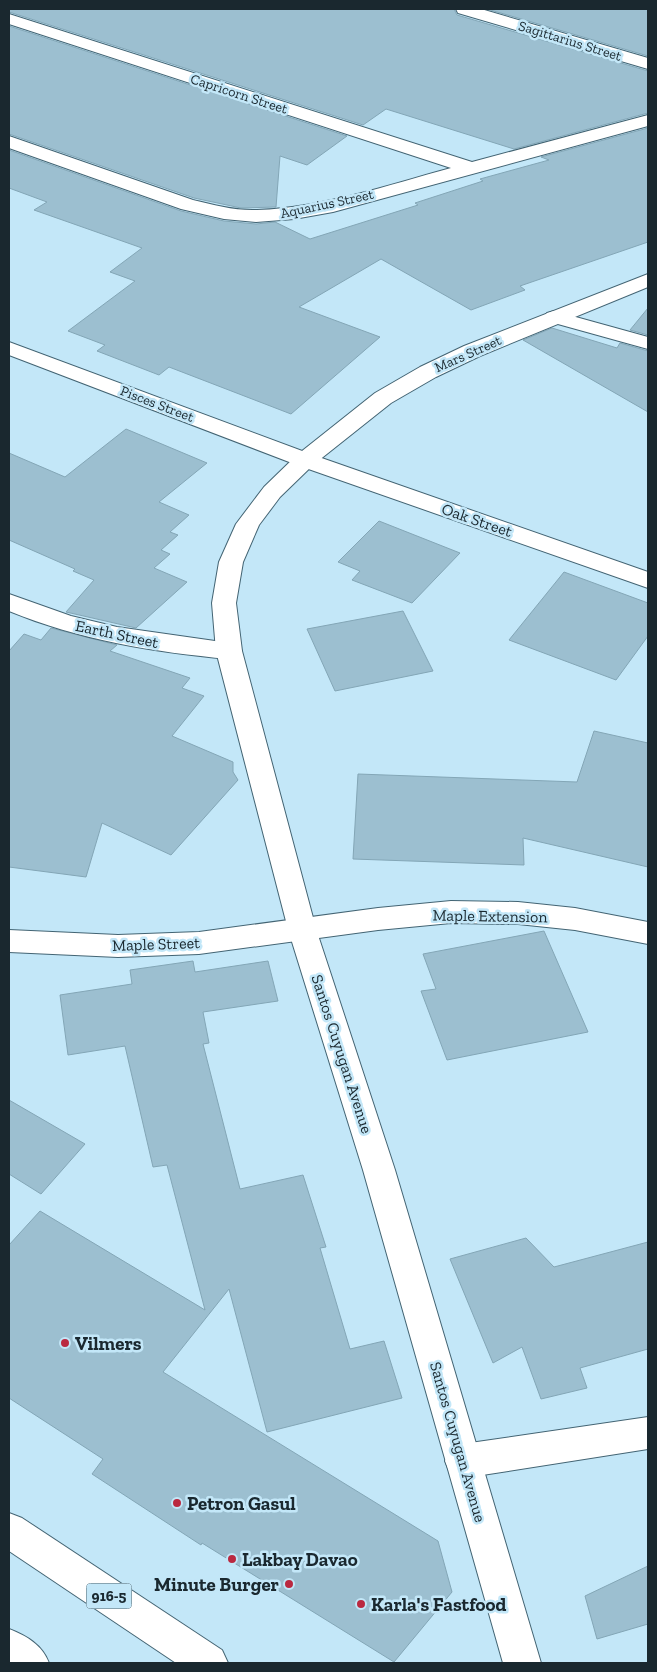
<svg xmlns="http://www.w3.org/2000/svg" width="657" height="1672" font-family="'Zilla Slab',serif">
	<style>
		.building { fill: #9cbfd0; stroke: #83a6b6 }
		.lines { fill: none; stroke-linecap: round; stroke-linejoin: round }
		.street-casing { stroke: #436473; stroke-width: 2 }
		.secondary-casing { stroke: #436473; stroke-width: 2 }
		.primary-casing { stroke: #436473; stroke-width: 2 }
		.street { fill: #fff; fill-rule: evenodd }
		.secondary { fill: #fff; fill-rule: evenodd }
		.primary { fill: #fff; fill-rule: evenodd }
		.poi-dot { fill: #ba2940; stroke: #c3e7f8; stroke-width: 2 }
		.labels { text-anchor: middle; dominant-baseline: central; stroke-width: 5; stroke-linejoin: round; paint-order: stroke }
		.far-street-label { font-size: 14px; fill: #1a282f; stroke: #c3e7f8 }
		.shield { fill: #c3e7f8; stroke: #4d616b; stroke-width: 1 }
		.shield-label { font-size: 15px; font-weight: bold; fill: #1a282f }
		.street-label { font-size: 16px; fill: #1a282f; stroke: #c3e7f8 }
		.near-poi-label { font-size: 19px; font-weight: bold; fill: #1a282f; stroke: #c3e7f8; text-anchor: start }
	</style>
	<rect width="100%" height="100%" fill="#c3e7f8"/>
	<g class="building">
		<path d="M 9,9 L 454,9 L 457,15 L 648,71 L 648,113 L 514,149 L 386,109 L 363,125 L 9,12 Z"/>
		<path d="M 487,9 L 648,9 L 648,56 Z"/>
		<path d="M 9,26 L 347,136 L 307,165 L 280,156 L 276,207 L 241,208 L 194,198 L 9,134 Z"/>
		<path d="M 648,128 L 648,242 L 520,286 L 525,290 L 471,310 L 381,259 L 299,307 L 380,337 L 291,414 L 169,367 L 159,375 L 97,351 L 105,345 L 68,331 L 135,281 L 110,272 L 142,248 L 34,210 L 47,202 L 9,188 L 9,150 L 181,211 L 224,221 L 256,224 L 275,222 L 310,239 L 418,205 L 415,203 L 483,181 L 480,179 L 549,160 L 541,157 Z"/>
		<path d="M 648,308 L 648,335 L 630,330 Z"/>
		<path d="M 552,328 L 617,348 L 620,343 L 648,351 L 648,412 L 523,340 Z"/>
		<path d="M 126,429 L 207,463 L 159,502 L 189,515 L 170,532 L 178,535 L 161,550 L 170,554 L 154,568 L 187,582 L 136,628 L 66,612 L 94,580 L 73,571 L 75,569 L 9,540 L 9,453 L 65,477 Z"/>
		<path d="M 379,521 L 460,553 L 412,603 L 352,580 L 360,571 L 338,562 Z"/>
		<path d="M 564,572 L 648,603 L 648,636 L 616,680 L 509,640 Z"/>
		<path d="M 403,611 L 433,671 L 335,691 L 307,629 Z"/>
		<path d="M 51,628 L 117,645 L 110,651 L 190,678 L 182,688 L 204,696 L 172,736 L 233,762 L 233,772 L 238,780 L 171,855 L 102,823 L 86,877 L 9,867 L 9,651 L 24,634 L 41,640 Z"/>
		<path d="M 594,731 L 648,743 L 648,867 L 523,838 L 524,865 L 353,859 L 358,774 L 577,782 Z"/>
		<path d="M 544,931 L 588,1032 L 447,1060 L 421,991 L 436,989 L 423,954 Z"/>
		<path d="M 193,961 L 195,972 L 268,961 L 278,1001 L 203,1012 L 209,1043 L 203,1044 L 240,1189 L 303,1175 L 326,1247 L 320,1248 L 350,1349 L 384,1341 L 402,1398 L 267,1432 L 229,1289 L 163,1372 L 438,1541 L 452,1592 L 394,1662 L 202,1543 L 201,1545 L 92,1474 L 103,1459 L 9,1398 L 9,1245 L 40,1211 L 205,1310 L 167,1165 L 153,1167 L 125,1046 L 68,1055 L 60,995 L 132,984 L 130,970 Z"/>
		<path d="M 9,1100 L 85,1144 L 41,1194 L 9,1174 Z"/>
		<path d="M 526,1238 L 554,1267 L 648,1242 L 648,1349 L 580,1368 L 587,1388 L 541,1399 L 522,1347 L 493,1363 L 450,1259 Z"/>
		<path d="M 648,1566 L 648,1624 L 597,1639 L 585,1596 Z"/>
	</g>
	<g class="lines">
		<defs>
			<g id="street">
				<path d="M 456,9 L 481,9 L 648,58 L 648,69 L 458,13 Z"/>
				<path d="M 9,14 L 472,162 L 648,115 L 648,126 L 333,212 L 294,219 L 256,222 L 224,219 L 181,209 L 9,148 L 9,136 L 193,200 C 214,205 236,211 257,210 C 323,208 388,185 451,168 L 9,24 Z"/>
				<path d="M 554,311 L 648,337 L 648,349 L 547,321 L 544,317 L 547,313 Z"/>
				<path d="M 9,342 L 313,455 L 648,572 L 648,588 L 297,465 L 9,355 Z"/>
				<path d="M 9,594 L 71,616 L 117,627 L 229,643 L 238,645 L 242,651 L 238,657 L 229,659 C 154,652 79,640 9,611 Z"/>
				<path d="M 451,901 L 518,902 L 575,908 L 648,922 L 648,944 L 575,930 L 518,924 L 451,923 L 378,930 L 199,954 L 118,957 L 9,952 L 9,930 L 118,935 L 199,932 L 378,908 Z"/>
				<path d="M 648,1417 L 648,1449 L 463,1478 L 450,1473 L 445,1461 L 450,1449 L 463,1444 Z"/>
			</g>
			<path id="secondary" d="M 648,274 L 648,287 L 480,356 L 436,377 L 391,403 L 313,465 L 280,497 L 259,525 L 243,562 L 236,603 L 242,651 L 316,929 L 395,1170 L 541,1663 L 503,1663 L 363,1170 L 288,929 L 216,651 L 212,603 L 219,562 L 236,524 L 264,487 L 297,455 L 375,393 L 420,367 L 464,346 Z"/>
			<g id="primary">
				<path d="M 9,1513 L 22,1518 L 222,1650 L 228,1663 L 176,1663 L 9,1551 Z"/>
				<path d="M 9,1629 C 27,1636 42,1645 49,1663 L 9,1663 Z"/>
			</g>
		</defs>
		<use href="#street" class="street-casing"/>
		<use href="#secondary" class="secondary-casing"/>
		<use href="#primary" class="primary-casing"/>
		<use href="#street" class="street"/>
		<use href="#secondary" class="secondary"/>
		<use href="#primary" class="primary"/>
	</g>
	<g class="poi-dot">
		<circle cx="65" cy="1343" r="5"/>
		<circle cx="177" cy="1503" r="5"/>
		<circle cx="232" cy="1559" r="5"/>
		<circle cx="289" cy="1584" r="5"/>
		<circle cx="361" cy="1604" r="5"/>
	</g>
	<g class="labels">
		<g class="far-street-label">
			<text transform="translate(570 41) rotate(17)">Sagittarius Street</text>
			<text transform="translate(239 94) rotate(18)">Capricorn Street</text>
			<text transform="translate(327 204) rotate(-12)">Aquarius Street</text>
			<text transform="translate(468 354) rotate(-24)">Mars Street</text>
			<text transform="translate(157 404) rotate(21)">Pisces Street</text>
		</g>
		<rect class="shield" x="86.5" y="1583.5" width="45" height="25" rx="4"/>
		<g class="shield-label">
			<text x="109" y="1596">916-5</text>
		</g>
		<g class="street-label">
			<text transform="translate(477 520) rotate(19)">Oak Street</text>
			<text transform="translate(117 634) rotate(12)">Earth Street</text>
			<text transform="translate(490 916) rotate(1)">Maple Extension</text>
			<text transform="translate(156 944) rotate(-2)">Maple Street</text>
			<text transform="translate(342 1054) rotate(72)">Santos Cuyugan Avenue</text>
			<text transform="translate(458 1442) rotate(74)">Santos Cuyugan Avenue</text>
		</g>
		<g class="near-poi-label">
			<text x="75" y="1343">Vilmers</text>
			<text x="187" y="1503">Petron Gasul</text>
			<text x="242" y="1559">Lakbay Davao</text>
			<text x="279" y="1584" text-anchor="end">Minute Burger</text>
			<text x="371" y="1604">Karla's Fastfood</text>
		</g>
	</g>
	<rect width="657" height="1672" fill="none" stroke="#1a282f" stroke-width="20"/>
</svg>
